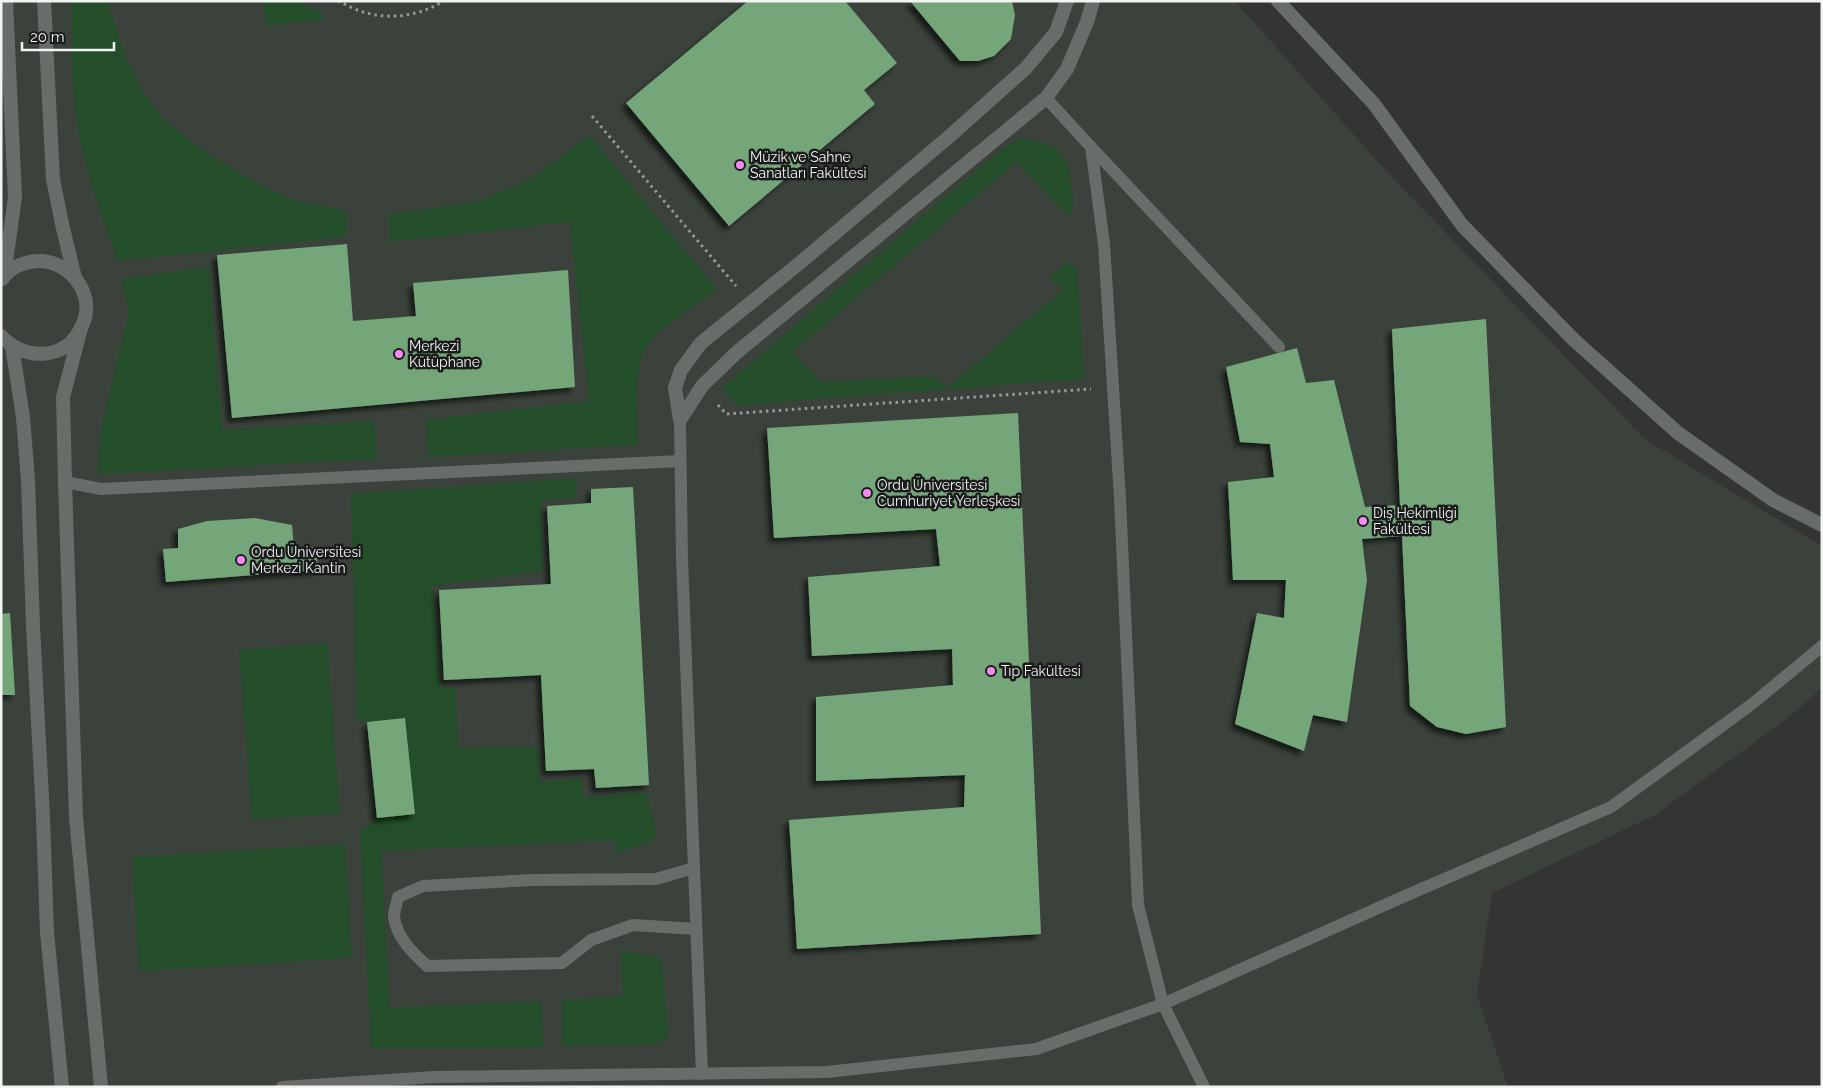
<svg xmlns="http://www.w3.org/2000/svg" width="1823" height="1088" font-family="Raleway,sans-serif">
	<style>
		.built { fill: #3a423b }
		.green { fill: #234e29 }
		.building { fill: #74a679; filter: url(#shadow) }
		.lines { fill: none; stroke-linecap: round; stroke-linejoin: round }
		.path { stroke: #989a98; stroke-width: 3; stroke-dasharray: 2.5 4; stroke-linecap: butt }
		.service { stroke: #696d69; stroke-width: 12 }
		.tertiary { stroke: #696d69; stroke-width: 14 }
		.poi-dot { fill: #f28af2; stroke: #1a1c1b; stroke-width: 2 }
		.labels { text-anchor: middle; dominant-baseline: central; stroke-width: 5; stroke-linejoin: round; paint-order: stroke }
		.poi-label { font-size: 14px; fill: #f2f4f2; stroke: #1a1c1b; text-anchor: start }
	</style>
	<defs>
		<filter id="shadow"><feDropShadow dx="-4.5" dy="4.5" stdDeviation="2.5" flood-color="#0009"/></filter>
	</defs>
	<rect width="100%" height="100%" fill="#323532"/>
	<path class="built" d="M 1,1 L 1235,1 L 1389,174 L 1645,439 L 1822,546 L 1822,688 L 1788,718 L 1655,815 L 1492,893 L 1477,995 L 1508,1087 L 1,1087 Z"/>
	<g class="green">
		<path d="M 72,1 L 108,1 C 118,39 131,77 155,109 C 177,138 263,191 298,201 C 314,205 331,207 347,211 L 345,237 L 118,261 C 102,217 86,174 78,128 C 71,87 72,43 72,1 Z"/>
		<path d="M 263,1 L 299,1 L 310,8 L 321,11 L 324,19 L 266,26 Z"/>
		<path d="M 590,135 L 625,179 L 717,289 L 657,333 L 642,354 L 636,393 L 638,445 L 429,457 L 426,420 L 589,401 L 570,222 L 389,242 L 389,214 L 477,202 L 532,178 Z"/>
		<path d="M 1021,139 C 1057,141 1069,155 1072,190 C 1073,201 1075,208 1069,217 L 1017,162 L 792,352 L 821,382 L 933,376 L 947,388 L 1064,289 L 1049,278 L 1065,263 L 1077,268 L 1084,379 L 737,405 L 722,388 L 997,153 Z"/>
		<path d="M 209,267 L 222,430 L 374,421 L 377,459 L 97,474 L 102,426 L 129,314 L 121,279 Z"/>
		<path d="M 577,478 L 575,498 L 541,500 L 543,571 L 432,586 L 440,687 L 455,688 L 459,748 L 538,747 L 540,783 L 581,778 L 584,797 L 646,793 L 657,834 L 649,843 L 616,853 L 615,840 L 382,851 L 389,1008 L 541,1001 L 544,1047 L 371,1048 L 360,830 L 377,818 L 415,814 L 405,718 L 367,722 L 357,721 L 351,494 Z"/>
		<path d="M 327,643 L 340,814 L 252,820 L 239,650 Z"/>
		<path d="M 345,844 L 352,958 L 139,971 L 132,857 Z"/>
		<path d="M 621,951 L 659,957 L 662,965 L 668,1039 L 654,1044 L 562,1046 L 562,1000 L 623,996 Z"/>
	</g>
	<g class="building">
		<path d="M 748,1 L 845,1 L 897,63 L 864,90 L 875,104 L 729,226 L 626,103 Z"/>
		<path d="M 910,1 L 1012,1 L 1015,15 L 1011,39 L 994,56 L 978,61 L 960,61 Z"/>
		<path d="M 347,244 L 353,321 L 416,316 L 413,283 L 568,270 L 575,387 L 232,418 L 217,255 Z"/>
		<path d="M 1486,319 L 1506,727 L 1466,734 L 1437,727 L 1410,706 L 1402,536 L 1362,539 L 1367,580 L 1347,722 L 1313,715 L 1304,751 L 1235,724 L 1257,613 L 1284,618 L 1286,580 L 1233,580 L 1228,482 L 1274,477 L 1270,444 L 1240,442 L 1226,367 L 1297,348 L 1306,383 L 1334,380 L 1365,507 L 1400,505 L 1392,329 Z"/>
		<path d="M 1018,413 L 1041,934 L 797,949 L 789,820 L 964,807 L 965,775 L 816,781 L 816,697 L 953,685 L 952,649 L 812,656 L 808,577 L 940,566 L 936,529 L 774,538 L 767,428 Z"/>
		<path d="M 633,487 L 649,785 L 596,788 L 594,769 L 546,771 L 541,675 L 444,680 L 439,590 L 551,584 L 547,506 L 591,503 L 591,489 Z"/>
		<path d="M 255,518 L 292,525 L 294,548 L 316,547 L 318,570 L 166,582 L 163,549 L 178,548 L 178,529 L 207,521 Z"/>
		<path d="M 10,613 L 15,695 L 1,695 L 1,614 Z"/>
		<path d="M 405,718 L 415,814 L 377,818 L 367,722 Z"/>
	</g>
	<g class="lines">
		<g class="path">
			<path d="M 338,1 C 347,5 357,11 367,13 C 392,20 422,15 443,1"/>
			<path d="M 592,116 L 736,286"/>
			<path d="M 718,405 L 726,414 L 1091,389"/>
		</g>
		<g class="service">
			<path d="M 1046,98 L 1091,147 L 1104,244 L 1120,498 L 1138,905 L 1163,1004 L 1204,1087"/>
			<path d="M 1091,147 L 1279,347"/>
			<path d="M 680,420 L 682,559 L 702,1074"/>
			<path d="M 65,482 L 101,489 L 680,461"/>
			<path d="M 694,868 L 656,879 L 532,880 L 423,886 L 398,897 C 397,903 394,911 394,917 C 397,938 412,952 427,966 L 562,963 L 591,940 L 633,925 L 696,929"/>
			<path d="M 282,1087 L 434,1077 L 827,1072 L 1036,1049 L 1163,1004 L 1405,896 L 1611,807 L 1752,704 L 1822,646"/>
		</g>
		<g class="tertiary">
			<path d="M 44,1 L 53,179 L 62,224 L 75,278"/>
			<path d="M 1067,1 L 1056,32 L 1026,68 L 951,135 L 801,262 L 701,343 L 681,370 L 675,388 L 680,420 L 702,386 L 736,353 L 1046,98 L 1067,69 L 1087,22 L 1093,1"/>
			<path d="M 1278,1 L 1374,104 L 1462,225 L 1574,340 L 1678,433 L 1773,500 L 1822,525"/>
			<path d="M 4,276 L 15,197 L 6,1"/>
			<path d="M 81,328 L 63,397 L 65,482 L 76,817 L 101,1087"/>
			<path d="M 1,336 C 24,361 65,361 81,328 C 97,298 74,264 42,261 C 27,260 10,267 2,279"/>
			<path d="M 12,346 L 23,417 L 28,480 L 33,626 L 43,817 L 47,932 L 62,1087"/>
		</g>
	</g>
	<g class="poi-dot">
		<circle cx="740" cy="165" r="5"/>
		<circle cx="399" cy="354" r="5"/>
		<circle cx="867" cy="493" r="5"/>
		<circle cx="1363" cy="521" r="5"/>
		<circle cx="241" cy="560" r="5"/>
		<circle cx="991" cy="671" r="5"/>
	</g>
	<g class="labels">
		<g class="poi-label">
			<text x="750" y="157">Müzik ve Sahne<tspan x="750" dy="16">Sanatları Fakültesi</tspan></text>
			<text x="409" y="346">Merkezi<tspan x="409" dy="16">Kütüphane</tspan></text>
			<text x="877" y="485">Ordu Üniversitesi<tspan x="877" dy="16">Cumhuriyet Yerleşkesi</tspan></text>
			<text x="1373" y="513">Diş Hekimliği<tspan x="1373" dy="16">Fakültesi</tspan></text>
			<text x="251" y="552">Ordu Üniversitesi<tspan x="251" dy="16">Merkezi Kantin</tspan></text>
			<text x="1001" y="671">Tıp Fakültesi</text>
		</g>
	</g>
	<rect width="1823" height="1088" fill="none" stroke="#f2f4f2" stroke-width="5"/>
	<path d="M22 42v8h92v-8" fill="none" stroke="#f2f4f2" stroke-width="2.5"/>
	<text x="30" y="42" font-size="15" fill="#f2f4f2" stroke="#1a1c1b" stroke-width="4" paint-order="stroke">20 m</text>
</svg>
